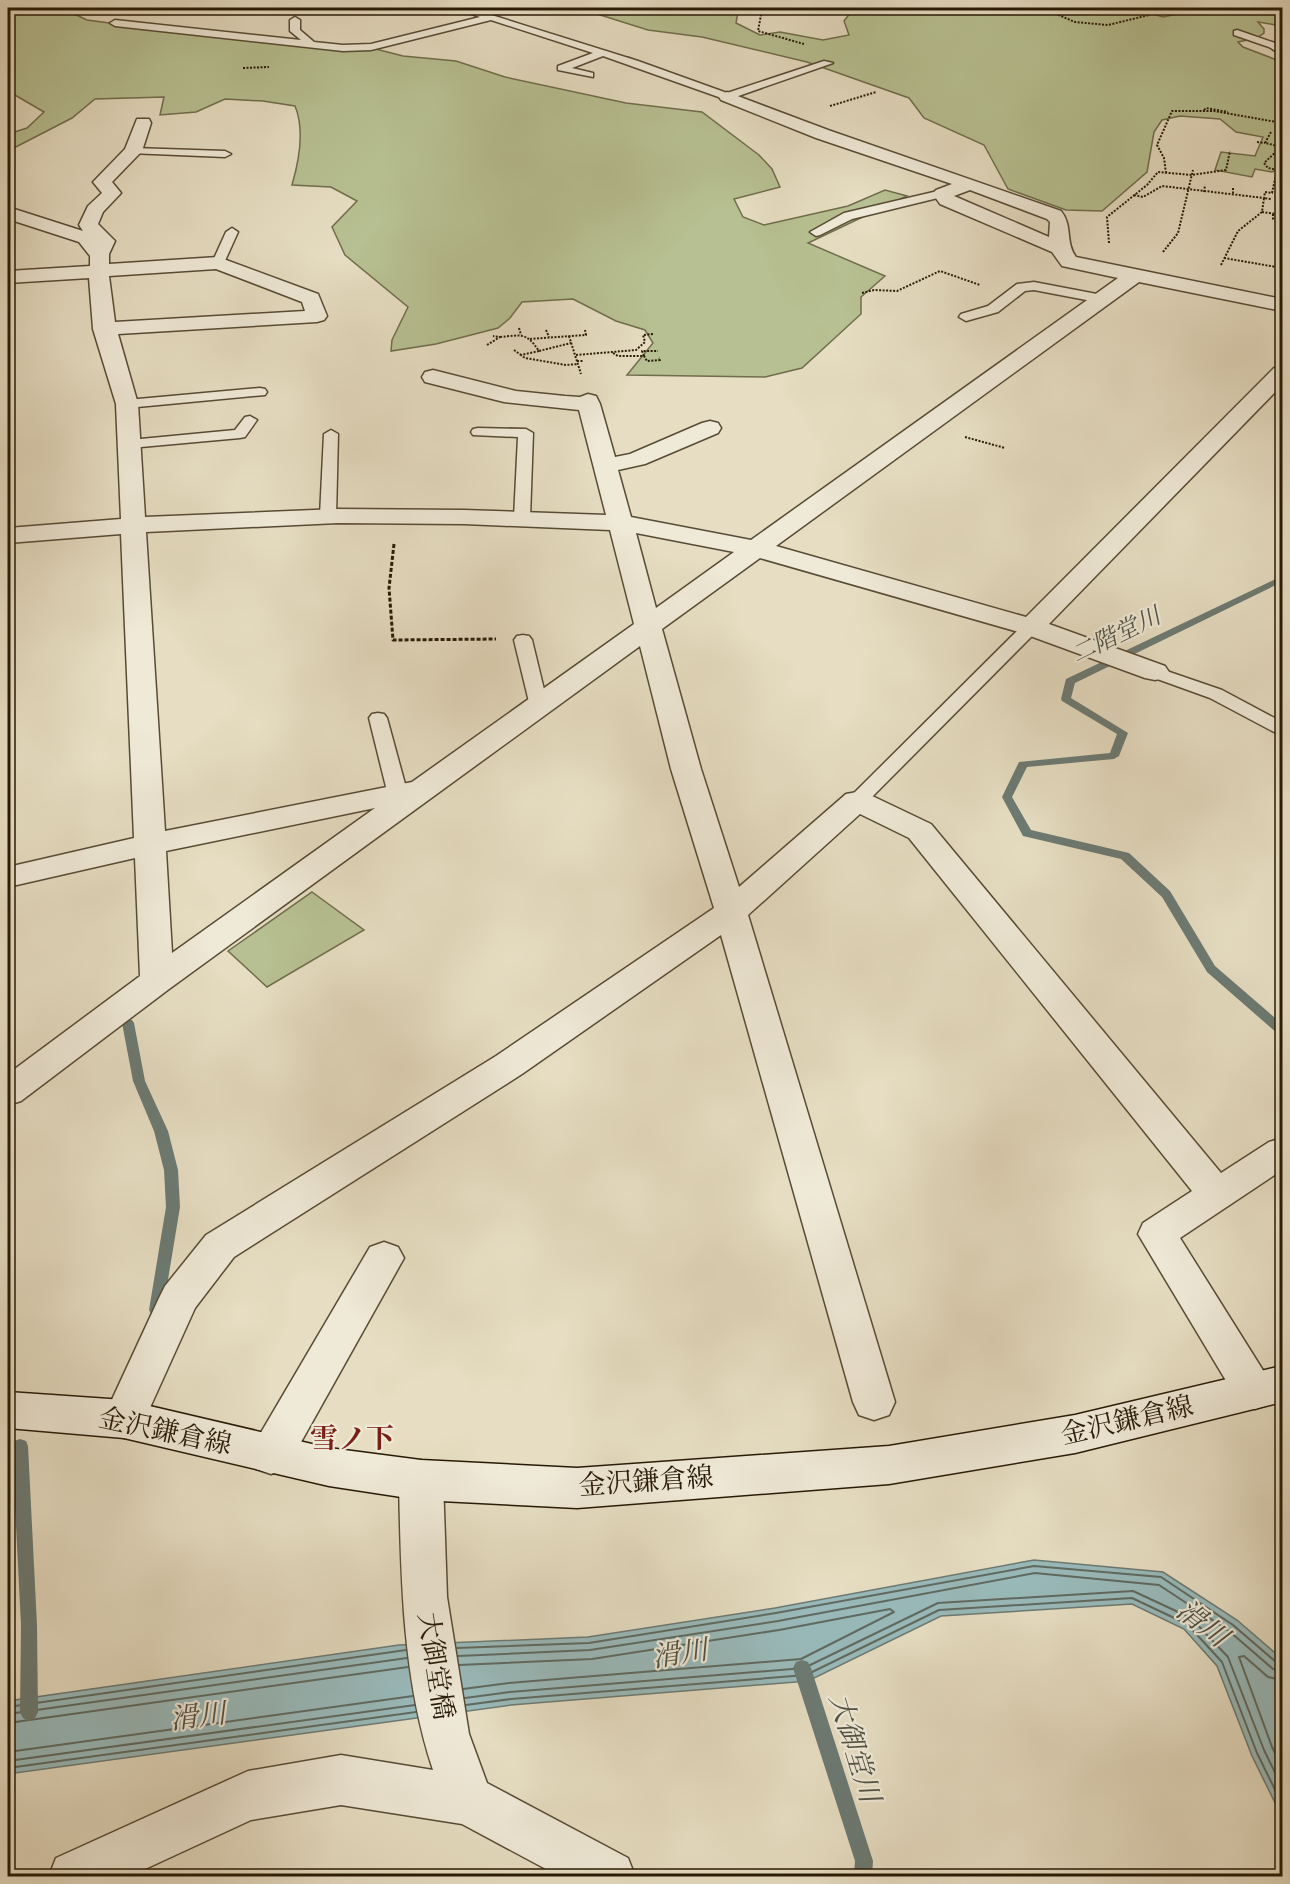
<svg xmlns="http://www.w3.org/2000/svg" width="1290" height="1884" font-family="'IM FELL DW Pica','Noto Serif JP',serif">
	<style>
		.green { fill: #b7c092; stroke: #706d4c; stroke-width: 1.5 }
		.water { fill: #99babb; stroke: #6c7a73; stroke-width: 1.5 }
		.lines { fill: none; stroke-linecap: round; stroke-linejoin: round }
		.shore { stroke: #606a60; stroke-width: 2 }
		.stream { fill: #6c7a73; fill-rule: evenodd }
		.lane-casing { stroke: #584b35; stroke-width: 3 }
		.street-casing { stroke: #584b35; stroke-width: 3 }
		.secondary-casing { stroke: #281a06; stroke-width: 3 }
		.path-far1 { stroke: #281a06; stroke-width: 2; stroke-dasharray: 2 1.5; stroke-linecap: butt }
		.path { stroke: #281a06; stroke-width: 3; stroke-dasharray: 4 2; stroke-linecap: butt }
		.lane { fill: #efe9d7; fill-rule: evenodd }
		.street { fill: #efe9d7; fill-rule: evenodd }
		.secondary { fill: #efe9d7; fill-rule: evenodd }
		.labels { text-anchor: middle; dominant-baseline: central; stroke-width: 4.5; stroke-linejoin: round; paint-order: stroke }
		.water-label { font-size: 24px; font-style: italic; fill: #505245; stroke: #efe9d7 }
		.near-street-label { font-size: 27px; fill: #281a06; stroke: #efe9d7 }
		.near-neighbourhood-label { font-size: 28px; font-weight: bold; fill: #7a1f14; stroke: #efe9d7 }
		.near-water-label { font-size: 28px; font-style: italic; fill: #505245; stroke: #efe9d7 }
	</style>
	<rect width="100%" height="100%" fill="#e6ddc2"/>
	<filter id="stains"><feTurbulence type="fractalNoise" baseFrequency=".00333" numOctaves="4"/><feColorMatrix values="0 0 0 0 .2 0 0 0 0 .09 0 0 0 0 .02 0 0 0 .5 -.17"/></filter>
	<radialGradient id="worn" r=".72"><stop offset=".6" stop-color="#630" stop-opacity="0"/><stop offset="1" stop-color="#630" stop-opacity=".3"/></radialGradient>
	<g class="green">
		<path d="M 8,8 L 72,8 L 68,11 L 87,20 L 193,34 L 368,47 L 403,56 L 456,61 L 505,77 L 626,103 L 702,112 L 759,155 L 772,169 L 780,187 L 734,199 L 743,217 L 764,225 L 848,206 L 885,190 L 907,196 L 808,243 L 885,276 L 861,297 L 861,314 L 802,368 L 765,377 L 627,375 L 653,343 L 645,330 L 616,321 L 573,299 L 522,302 L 510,318 L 498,328 L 436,344 L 391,351 L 392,340 L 408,307 L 345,255 L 332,227 L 357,201 L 331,187 L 292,185 C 299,161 305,130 295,106 L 263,101 L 225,99 L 196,112 L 160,115 L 164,97 L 95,99 L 72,118 L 8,151 L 8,134 L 27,128 L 44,112 L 8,91 Z"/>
		<path d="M 578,8 L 747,8 L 738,12 L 736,23 L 760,35 L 780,32 L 823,40 L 849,35 L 844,21 L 854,8 L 1035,8 L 1064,13 L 1066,10 L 1059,8 L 1132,8 L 1163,17 L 1182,13 L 1171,8 L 1265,8 L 1263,14 L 1267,8 L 1282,8 L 1282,26 L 1258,22 L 1264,29 L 1264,33 L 1257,38 L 1238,42 L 1243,47 L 1282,62 L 1282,168 L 1272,172 L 1255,169 L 1252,177 L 1215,170 L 1221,152 L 1255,156 L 1263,137 L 1236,132 L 1220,119 L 1180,116 L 1162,120 L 1154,132 L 1147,172 L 1102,211 L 1066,210 L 1008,189 L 984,145 L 924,118 L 909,98 L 807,62 L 702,37 L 648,30 Z"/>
		<path d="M 312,892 L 364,930 L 267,987 L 228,951 Z"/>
	</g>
	<path class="water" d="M 1034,1560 L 1163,1572 L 1237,1620 L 1282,1659 L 1282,1817 L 1252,1756 L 1217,1666 L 1184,1629 L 1132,1604 L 941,1616 L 808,1681 L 511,1705 L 8,1774 L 8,1701 L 399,1645 L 588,1637 L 775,1608 Z"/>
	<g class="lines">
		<g class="shore">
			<path d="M 457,1648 L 589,1643 L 776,1613 L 1034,1566 L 1161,1577 L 1233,1625 L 1276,1662 L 1282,1664"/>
			<path d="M 458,1656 L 590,1650 L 778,1621 L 1035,1573 L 1159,1585 L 1229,1631 L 1273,1669 L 1282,1671"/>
			<path d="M 459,1665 L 592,1659 L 779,1630 L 890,1609 L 894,1612 L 801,1659 L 509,1683 L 463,1689"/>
			<path d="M 1282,1680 L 1268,1677 L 1244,1656 L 1239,1657 L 1272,1747 L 1282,1767"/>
			<path d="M 465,1698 L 510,1692 L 804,1668 L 938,1603 L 1133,1591 L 1191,1618 L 1228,1657 L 1264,1750 L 1282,1787"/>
			<path d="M 466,1705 L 511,1699 L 806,1675 L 939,1610 L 1132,1598 L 1187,1624 L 1222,1662 L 1257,1753 L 1282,1804"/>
			<path d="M 8,1707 L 406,1650"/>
			<path d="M 8,1714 L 407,1658"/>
			<path d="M 8,1723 L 408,1667"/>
			<path d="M 8,1752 L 413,1696"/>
			<path d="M 8,1761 L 415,1705"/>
			<path d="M 8,1768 L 416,1712"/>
		</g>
		<g class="stream">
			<path d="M 468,8 L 474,8 L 526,25 L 521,26 Z"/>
			<path d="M 624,56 L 628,56 L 666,70 L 661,71 L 624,58 Z"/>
			<path d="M 1282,576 L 1282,582 L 1075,683 L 1071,698 L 1128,733 L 1119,756 L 1114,759 L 1027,767 L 1012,797 L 1031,830 L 1129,853 L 1170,891 L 1215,966 L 1282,1024 L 1282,1036 L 1278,1034 L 1207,972 L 1162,897 L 1121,859 L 1023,836 L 1002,797 L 1019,762 L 1110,753 L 1117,734 L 1062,701 L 1061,699 L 1066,679 Z"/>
			<path d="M 128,1019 L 132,1020 L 134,1023 L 145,1081 L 168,1131 L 178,1170 L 180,1207 L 163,1310 L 161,1314 L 156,1316 L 151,1314 L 149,1310 L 166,1207 L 164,1170 L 154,1131 L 133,1081 L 122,1023 L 124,1020 Z"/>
			<path d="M 20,1439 L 26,1441 L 28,1446 L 37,1625 L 38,1712 L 35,1718 L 29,1721 L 23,1718 L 20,1712 L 21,1625 L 12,1446 L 14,1441 Z"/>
			<path d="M 802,1660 L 808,1662 L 811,1668 L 873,1861 L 872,1876 L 854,1876 L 855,1861 L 793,1668 L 796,1662 Z"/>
		</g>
		<defs>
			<g id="lane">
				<path d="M 456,8 L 469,8 L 638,61 L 727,93 L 824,61 L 833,63 L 727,100 L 603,56 L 572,68 L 593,73 L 593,77 L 558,70 L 558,66 L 593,53 L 491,20 L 371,50 L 343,51 L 115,26 L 110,23 L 115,20 L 301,40 L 290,31 L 290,20 L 295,17 L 300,20 L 300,30 L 314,42 L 343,45 L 371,44 L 480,17 Z"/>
				<path d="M 1237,30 L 1275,43 L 1282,48 L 1282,55 L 1269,47 L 1234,35 L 1234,31 Z"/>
				<path d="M 133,148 L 225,151 L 231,154 L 225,157 L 129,153 L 127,151 Z"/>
				<path d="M 942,190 L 948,194 L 946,196 L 852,219 L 820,235 L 816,236 L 810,232 L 844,213 Z"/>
				<path d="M 232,228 L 238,232 L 224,263 L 222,266 L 214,266 L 212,263 L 226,232 Z"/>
				<path d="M 1034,282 L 1102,295 L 1109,299 L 1102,303 L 1034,290 L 1025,291 L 998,312 L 966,321 L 959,317 L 961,314 L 988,306 L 1017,284 Z"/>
				<path d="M 260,388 L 265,389 L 267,392 L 265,395 L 127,408 L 120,404 L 127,400 Z"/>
				<path d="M 250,416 L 257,420 L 245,437 L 240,438 L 130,448 L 123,444 L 130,440 L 235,430 L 245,417 Z"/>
				<path d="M 478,428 L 526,429 L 533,433 L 530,518 L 528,521 L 516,521 L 514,518 L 518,437 L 473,435 L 471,432 L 473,429 Z"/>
				<path d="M 331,430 L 338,434 L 336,516 L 328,521 L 320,516 L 324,434 Z"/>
				<path d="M 1031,622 L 1037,623 L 1040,627 L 1037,631 L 864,805 L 850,805 L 847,801 L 850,797 L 1025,623 Z"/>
				<path d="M 523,635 L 529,636 L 532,640 L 548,706 L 545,710 L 533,710 L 530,706 L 514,640 L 517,636 Z"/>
				<path d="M 1155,667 L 1222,690 L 1282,722 L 1282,734 L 1276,733 L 1210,698 L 1149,676 L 1146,672 L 1149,668 Z"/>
				<path d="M 378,713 L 384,714 L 387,718 L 408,795 L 405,799 L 391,799 L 388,795 L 369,718 L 372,714 Z"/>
			</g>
			<g id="street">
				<path d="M 727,92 L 828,130 L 1061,211 C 1073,226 1065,242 1076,257 L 1282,299 L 1282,311 L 1139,282 L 776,546 L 1026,617 L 1274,368 L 1282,367 L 1282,385 L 1049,624 L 1165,666 L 1169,672 L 1165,678 L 1155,680 L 1145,678 L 1022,633 L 760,558 L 662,629 L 701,769 L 739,887 L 846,794 L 857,792 L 868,794 L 931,824 L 1221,1173 L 1269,1142 L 1282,1138 L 1282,1170 L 1180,1238 L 1276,1391 L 1270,1404 L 1255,1409 L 1240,1404 L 1138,1234 L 1143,1223 L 1192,1191 L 909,838 L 860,814 L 748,915 L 895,1402 L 889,1415 L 874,1420 L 859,1415 L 853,1402 L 721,935 L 522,1074 L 234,1257 L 195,1308 L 139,1432 L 124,1438 L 109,1432 L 103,1419 L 159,1298 L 165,1286 L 206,1235 L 496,1056 L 714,908 L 671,769 L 640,646 L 169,989 L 21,1101 L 8,1105 L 8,1074 L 140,976 L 135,858 L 8,887 L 8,867 L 134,838 L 121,534 L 8,543 L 8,528 L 121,519 L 116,404 L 93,329 L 89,278 L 8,283 L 8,271 L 90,266 L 90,256 L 79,242 L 8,219 L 8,207 L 83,231 L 79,225 L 88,206 L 102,193 L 93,182 L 125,149 L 137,119 L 149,119 L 151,123 L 142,151 L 112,182 L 121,193 L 103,212 L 98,224 L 115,241 L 109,254 L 109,264 L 218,257 L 318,294 L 327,316 L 324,320 L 317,322 L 118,334 L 138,404 L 145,517 L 338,509 L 464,510 L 606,515 L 579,410 L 504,402 L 425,382 L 422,377 L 425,372 L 433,370 L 516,391 L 565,396 L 580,397 L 588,394 L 596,396 L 600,404 L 615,457 L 630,454 L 702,423 L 710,421 L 718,423 L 721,428 L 718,433 L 645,464 L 618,470 L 631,517 L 751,540 L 1118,278 L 1062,266 L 1052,252 L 940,204 L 933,194 L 936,190 L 952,184 L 816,138 L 721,100 L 719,97 ZM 970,190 L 1047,219 L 1050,222 L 1049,237 L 954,196 ZM 216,269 L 302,302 L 305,311 L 115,322 L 109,276 ZM 338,523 L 464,524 L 610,530 L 634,624 L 412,782 L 165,831 L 146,532 ZM 636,533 L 734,552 L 656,608 ZM 375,808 L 172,953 L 166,851 Z"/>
				<path d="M 384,1242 L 398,1247 L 404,1258 L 286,1469 L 271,1474 L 256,1469 L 249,1455 L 256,1441 L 370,1247 Z"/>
				<path d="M 421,1460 L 436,1466 L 443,1480 L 447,1597 L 469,1734 L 487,1783 L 628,1858 L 635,1876 L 559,1876 L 462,1824 L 341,1805 L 251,1820 L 130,1876 L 49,1876 L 56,1858 L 248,1771 L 341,1755 L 433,1770 C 402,1677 401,1577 399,1480 L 406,1466 Z"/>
			</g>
			<path id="secondary" d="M 1282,1366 L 1282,1402 L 1075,1453 L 889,1484 L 577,1508 L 421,1500 L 329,1486 L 124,1438 L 8,1428 L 8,1392 L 124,1400 L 329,1448 L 421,1460 L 577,1468 L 889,1446 L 1075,1415 Z"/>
		</defs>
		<use href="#lane" class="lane-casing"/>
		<use href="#street" class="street-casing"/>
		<use href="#secondary" class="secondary-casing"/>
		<g class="path-far1">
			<path d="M 774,8 L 761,15 L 758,31 L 804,44"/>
			<path d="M 967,8 L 987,10 L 1010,8"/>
			<path d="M 1042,8 L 1075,22 L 1108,25 L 1149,15 L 1159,10 L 1185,12 L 1199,8"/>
			<path d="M 243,68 L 269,67"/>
			<path d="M 830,106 L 876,92"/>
			<path d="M 1204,110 L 1206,108 L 1228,112"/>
			<path d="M 1271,132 L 1265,143 L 1278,146 L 1278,150 L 1264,163 L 1268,168 L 1277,170"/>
			<path d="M 1257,142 L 1265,143"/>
			<path d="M 1166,173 L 1164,158 L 1157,145 L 1172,111 L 1214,111 L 1282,123"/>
			<path d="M 1233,188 L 1233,195"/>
			<path d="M 1204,192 L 1205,185"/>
			<path d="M 1134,195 L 1143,197 L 1162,186 L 1264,198 L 1265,192 L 1272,193 L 1277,170 L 1282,169"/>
			<path d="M 1262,212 L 1282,215"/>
			<path d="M 1273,214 L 1273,220"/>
			<path d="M 1109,243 L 1107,217 L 1147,185 L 1158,172 L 1192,175 L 1226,170 L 1230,151"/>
			<path d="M 1163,252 L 1178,233 L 1193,170"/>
			<path d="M 1224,258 L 1282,268"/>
			<path d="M 1221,265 L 1238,231 L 1262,212 L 1264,198 L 1271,199"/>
			<path d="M 862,293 L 874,290 L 897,291 L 940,271 L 980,285"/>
			<path d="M 519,328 L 521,335"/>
			<path d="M 546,330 L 549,337"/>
			<path d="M 569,336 L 581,374"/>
			<path d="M 500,337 C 522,335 526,332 539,351 L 571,343"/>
			<path d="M 530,339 L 586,335 L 585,330"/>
			<path d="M 487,345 L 500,337 L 493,336"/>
			<path d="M 514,350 L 521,355"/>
			<path d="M 539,351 L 521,355 L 525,358 L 566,365 L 578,364"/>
			<path d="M 613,353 L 618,356 L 644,356 L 647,361 L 660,360 L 659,358"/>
			<path d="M 576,355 L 636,350 L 645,342 L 643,335 L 653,334"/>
			<path d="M 644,356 L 642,351 L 658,351"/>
			<path d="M 577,361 L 584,361"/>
			<path d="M 965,437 L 1005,448"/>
		</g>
		<path class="path" d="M 394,544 L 389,588 L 393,640 L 496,639"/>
		<use href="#lane" class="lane"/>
		<use href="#street" class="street"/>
		<use href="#secondary" class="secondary"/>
	</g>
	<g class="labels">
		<g class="water-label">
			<text transform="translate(1116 636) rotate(-26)">二階堂川</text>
		</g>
		<g class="near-street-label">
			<text transform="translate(1127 1421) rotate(-13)">金沢鎌倉線</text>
			<text transform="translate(165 1432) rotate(12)">金沢鎌倉線</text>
			<text transform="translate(646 1482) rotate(-4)">金沢鎌倉線</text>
			<text transform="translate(435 1666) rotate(81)">大御堂橋</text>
		</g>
		<g class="near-neighbourhood-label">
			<text x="352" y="1439">雪ノ下</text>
		</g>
		<g class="near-water-label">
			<text transform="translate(1202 1624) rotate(38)">滑川</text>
			<text transform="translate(680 1654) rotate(-9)">滑川</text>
			<text transform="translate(198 1717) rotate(-7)">滑川</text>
			<text transform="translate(854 1748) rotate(73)">大御堂川</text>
		</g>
	</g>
	<rect width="1290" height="1884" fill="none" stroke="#e6ddc2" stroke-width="30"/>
	<rect x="9" y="9" width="1272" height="1866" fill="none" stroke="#281a06" stroke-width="3"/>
	<rect x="15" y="15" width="1260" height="1854" fill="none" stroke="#281a06" stroke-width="1.5"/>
	<rect width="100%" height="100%" filter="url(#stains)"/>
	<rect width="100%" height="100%" fill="url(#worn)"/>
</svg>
